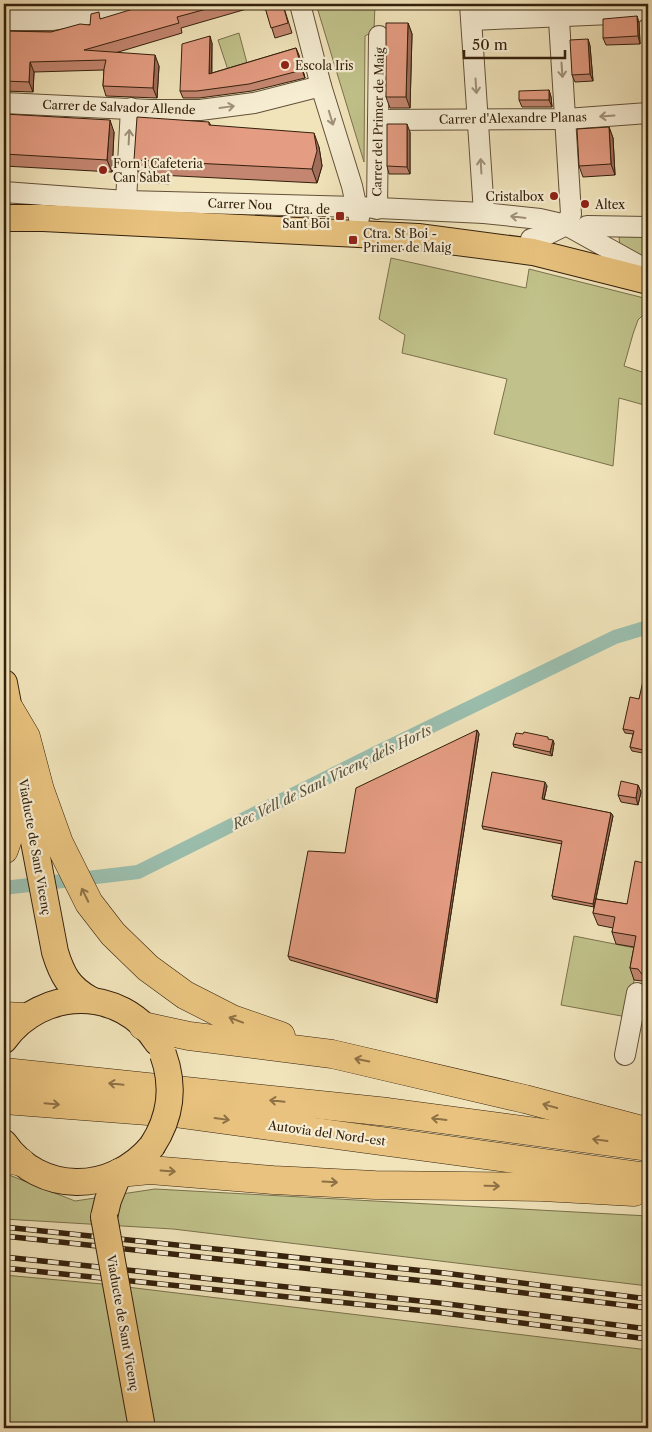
<svg xmlns="http://www.w3.org/2000/svg" width="652" height="1432" font-family="'Libre Caslon Text',serif">
	<style>
		.green { fill: #c1c28b; stroke: #7a714c }
		.water { fill: #9bbfaf; stroke: #727f6e }
		.lines { fill: none; stroke-linecap: round; stroke-linejoin: round }
		.canal { stroke: #9bbfaf; stroke-width: 14 }
		.minor-casing { stroke: #635138; stroke-width: 22 }
		.major-casing { stroke: #34200c; stroke-width: 28 }
		.highway-casing { stroke: #34200c; stroke-width: 29 }
		.minor { stroke: #f6edd3; stroke-width: 20 }
		.major { stroke: #e8c27e; stroke-width: 26 }
		.highway { stroke: #e8c27e; stroke-width: 28 }
		.rail-casing { stroke: #34200c; stroke-width: 5.5 }
		.rail { stroke: #f6edd3; stroke-width: 4; stroke-dasharray: 11; stroke-linecap: butt }
		.major-bridge-casing { stroke: #34200c; stroke-width: 28; stroke-linecap: butt }
		.major-bridge { stroke: #e8c27e; stroke-width: 26 }
		.wall { fill: #c48670; stroke: #34200c }
		.shaded-wall { fill: #a06d5b; stroke: #34200c }
		.building { fill: #e49c82; stroke: #34200c }
		.oneway { stroke: #9f9179 }
		.oneway2 { stroke: #8e7145 }
		.poi-dot { fill: #8f2418; stroke: #f6edd3; stroke-width: 2 }
		.labels { text-anchor: middle; dominant-baseline: central; stroke-width: 4.5; stroke-linejoin: round; paint-order: stroke }
		.poi-label { font-size: 12px; fill: #34200c; stroke: #f6edd3; text-anchor: start }
		.street-label { font-size: 12px; fill: #34200c; stroke: #f6edd3 }
		.water-label { font-size: 14px; font-style: italic; fill: #53503d; stroke: #f6edd3 }
	</style>
	<rect width="100%" height="100%" fill="#f1e4bb"/>
	<filter id="stains"><feTurbulence type="fractalNoise" baseFrequency=".004" numOctaves="4"/><feColorMatrix values="0 0 0 0 .2 0 0 0 0 .09 0 0 0 0 .02 0 0 0 .5 -.17"/></filter>
	<radialGradient id="worn" r=".72"><stop offset=".6" stop-color="#630" stop-opacity="0"/><stop offset="1" stop-color="#630" stop-opacity=".3"/></radialGradient>
	<g class="green">
		<path d="M 316,4 L 375,4 L 374,31 L 365,36 L 364,162 Z"/>
		<path d="M 239,33 L 247,63 L 228,70 L 218,40 Z"/>
		<path d="M 645,233 L 648,238 L 648,259 L 630,252 L 620,245 L 619,238 L 621,235 Z"/>
		<path d="M 391,258 L 526,288 L 529,269 L 648,299 L 644,314 L 638,320 L 633,334 L 624,366 L 648,374 L 648,406 L 619,398 L 613,466 L 494,434 L 507,379 L 402,353 L 405,335 L 379,319 Z"/>
		<path d="M 574,936 L 640,949 L 627,1017 L 561,1005 Z"/>
		<path d="M 4,1173 L 75,1201 L 155,1189 L 648,1216 L 648,1286 L 173,1229 L 4,1219 Z"/>
		<path d="M 4,1275 L 102,1284 L 648,1350 L 648,1428 L 4,1428 Z"/>
	</g>
	<path class="water" d="M 148,175 L 170,176 L 169,184 L 147,182 Z"/>
	<g class="lines">
		<path class="canal" d="M 4,888 L 138,872 L 378,752 L 615,637 L 648,627"/>
		<defs>
			<g id="minor">
				<path d="M 300,4 L 321,86 L 352,186 L 359,218"/>
				<path d="M 470,4 L 484,213"/>
				<path d="M 4,20 L 51,20 L 85,15 L 126,4"/>
				<path d="M 472,20 L 634,13"/>
				<path d="M 4,103 L 150,110 L 200,110 L 254,103 L 321,86"/>
				<path d="M 378,120 L 566,119 L 648,113"/>
				<path d="M 4,192 L 126,201 L 357,207 L 484,213 L 540,219 L 566,225 L 638,265"/>
				<path d="M 126,201 L 131,108"/>
				<path d="M 377,209 L 379,36"/>
				<path d="M 587,226 L 648,227"/>
				<path d="M 531,239 L 548,234 L 566,225 L 571,214 L 558,4"/>
				<path d="M 625,1055 L 637,993"/>
			</g>
			<g id="major">
				<path d="M 4,218 L 43,218 L 418,237 L 533,252 L 648,281"/>
				<path d="M 4,683 L 55,952 C 62,975 69,988 91,1000"/>
				<path d="M 4,1040 C 42,987 121,986 157,1042"/>
				<path d="M 4,1143 C 40,1195 112,1194 152,1146"/>
				<path d="M 104,1217 L 108,1200 L 119,1173"/>
			</g>
			<g id="highway">
				<path d="M 10,710 L 26,737 L 40,790 L 59,843 L 89,903 L 113,934 L 148,968 L 185,995 L 232,1019 L 281,1036"/>
				<path d="M 4,850 L 11,830 L 12,807 L 6,743 L 10,710"/>
				<path d="M 4,1016 L 26,1017"/>
				<path d="M 143,1026 L 189,1036 L 332,1054 L 525,1099 L 642,1130"/>
				<path d="M 4,1072 L 388,1112 L 648,1147"/>
				<path d="M 4,1100 L 174,1113 L 648,1177"/>
				<path d="M 4,1158 L 21,1162"/>
				<path d="M 119,1173 L 150,1170 L 273,1180 L 375,1185 L 542,1187 L 634,1192"/>
			</g>
		</defs>
		<use href="#minor" class="minor-casing"/>
		<use href="#major" class="major-casing"/>
		<use href="#highway" class="highway-casing"/>
		<use href="#minor" class="minor"/>
		<use href="#major" class="major"/>
		<use href="#highway" class="highway"/>
		<defs>
			<g id="rail">
				<path d="M 4,1227 L 444,1273 L 648,1299"/>
				<path d="M 4,1236 L 443,1283 L 648,1308"/>
				<path d="M 4,1257 L 439,1303 L 648,1329"/>
				<path d="M 4,1268 L 436,1312 L 648,1339"/>
			</g>
		</defs>
		<use href="#rail" class="rail-casing"/>
		<use href="#rail" class="rail"/>
		<defs>
			<g id="major-bridge">
				<path d="M 152,1146 C 171,1117 175,1087 163,1054"/>
				<path d="M 104,1217 L 142,1428"/>
			</g>
		</defs>
		<use href="#major-bridge" class="major-bridge-casing"/>
		<use href="#major-bridge" class="major-bridge"/>
	</g>
	<g class="wall">
		<path d="M 4,4 L 80,4 L 50,8 L 4,8 Z"/>
		<path d="M 162,4 L 279,4 L 280,5 L 283,5 L 292,33 L 275,38 L 264,4 L 181,28 L 182,33 L 115,53 L 159,66 L 157,98 L 106,96 L 103,86 L 104,70 L 34,72 L 33,92 L 4,91 L 4,31 L 51,32 L 90,25 L 101,19 L 145,9 Z"/>
		<path d="M 637,16 L 639,23 L 640,44 L 606,45 L 603,38 Z"/>
		<path d="M 408,23 L 412,34 L 410,108 L 390,108 L 386,97 Z"/>
		<path d="M 588,39 L 590,46 L 593,81 L 575,82 L 572,75 Z"/>
		<path d="M 212,43 L 212,73 L 296,48 L 305,78 L 252,91 L 199,98 L 183,98 L 180,91 Z"/>
		<path d="M 549,90 L 551,97 L 552,107 L 522,107 L 519,100 Z"/>
		<path d="M 4,114 L 114,132 L 112,172 L 4,166 Z"/>
		<path d="M 209,122 L 211,126 L 319,147 L 322,166 L 317,183 L 139,174 L 134,160 Z"/>
		<path d="M 609,127 L 613,138 L 615,175 L 583,177 L 579,166 Z"/>
		<path d="M 410,132 L 410,174 L 389,174 L 387,166 Z"/>
		<path d="M 648,667 L 648,754 L 632,751 L 630,747 L 633,734 L 625,733 L 623,729 L 639,699 Z"/>
		<path d="M 477,730 L 479,734 L 437,1003 L 290,960 L 288,956 L 345,853 Z"/>
		<path d="M 548,739 L 554,743 L 552,756 L 514,747 L 513,744 Z"/>
		<path d="M 638,785 L 641,792 L 638,805 L 621,802 L 618,795 Z"/>
		<path d="M 547,786 L 544,800 L 611,813 L 613,816 L 596,899 L 627,904 L 648,864 L 648,997 L 644,985 L 644,983 L 642,981 L 634,980 L 630,968 L 634,947 L 616,944 L 612,932 L 613,928 L 598,925 L 593,913 L 594,907 L 553,899 L 552,896 L 562,844 L 483,829 L 482,826 Z"/>
	</g>
	<g class="shaded-wall">
		<path d="M 637,16 L 639,23 L 640,44 L 638,36 Z"/>
		<path d="M 408,23 L 412,34 L 410,108 L 406,97 Z"/>
		<path d="M 210,36 L 212,43 L 211,81 L 209,74 Z"/>
		<path d="M 588,39 L 590,46 L 593,81 L 590,74 Z"/>
		<path d="M 296,48 L 299,55 L 305,78 L 302,70 Z"/>
		<path d="M 155,55 L 159,66 L 157,98 L 153,88 Z"/>
		<path d="M 30,62 L 34,72 L 33,92 L 29,82 Z"/>
		<path d="M 549,90 L 551,97 L 552,107 L 549,100 Z"/>
		<path d="M 110,120 L 114,132 L 112,172 L 107,160 Z"/>
		<path d="M 407,124 L 410,132 L 410,174 L 407,167 Z"/>
		<path d="M 609,127 L 613,138 L 615,175 L 611,164 Z"/>
		<path d="M 314,133 L 319,147 L 322,166 L 317,183 L 312,169 Z"/>
		<path d="M 477,730 L 479,734 L 437,1003 L 436,999 Z"/>
		<path d="M 553,740 L 554,743 L 552,756 L 550,752 Z"/>
		<path d="M 545,782 L 547,786 L 543,803 L 542,799 Z"/>
		<path d="M 638,785 L 641,792 L 638,805 L 636,798 Z"/>
		<path d="M 611,813 L 613,816 L 594,907 L 593,904 Z"/>
	</g>
	<g class="building">
		<path d="M 162,4 L 225,4 L 177,17 L 179,23 L 84,50 L 155,55 L 153,88 L 103,86 L 104,69 L 106,60 L 30,62 L 29,82 L 4,81 L 4,31 L 51,32 L 80,24 L 90,25 L 91,14 L 99,12 L 100,19 L 143,6 L 145,9 Z"/>
		<path d="M 264,4 L 279,4 L 279,6 L 283,5 L 288,23 L 271,28 Z"/>
		<path d="M 637,16 L 638,36 L 603,38 L 603,19 Z"/>
		<path d="M 386,23 L 408,23 L 406,97 L 386,97 Z"/>
		<path d="M 210,36 L 209,74 L 296,48 L 302,70 L 249,84 L 197,91 L 180,91 L 182,44 Z"/>
		<path d="M 588,39 L 590,74 L 572,75 L 570,40 Z"/>
		<path d="M 549,90 L 549,100 L 519,100 L 519,91 Z"/>
		<path d="M 4,114 L 110,120 L 107,160 L 4,154 Z"/>
		<path d="M 137,117 L 209,122 L 209,125 L 314,133 L 317,151 L 312,169 L 134,160 Z"/>
		<path d="M 387,124 L 407,124 L 407,167 L 387,166 Z"/>
		<path d="M 609,127 L 611,164 L 579,166 L 577,129 Z"/>
		<path d="M 646,667 L 648,667 L 648,751 L 630,747 L 634,731 L 623,729 L 630,697 L 639,699 Z"/>
		<path d="M 477,730 L 436,999 L 288,956 L 308,851 L 345,853 L 356,788 Z"/>
		<path d="M 524,732 L 548,737 L 548,739 L 553,740 L 550,752 L 513,744 L 516,733 L 523,734 Z"/>
		<path d="M 492,772 L 545,782 L 542,799 L 611,813 L 593,904 L 552,896 L 562,841 L 482,826 Z"/>
		<path d="M 621,781 L 638,785 L 636,798 L 618,795 Z"/>
		<path d="M 635,861 L 648,864 L 648,986 L 644,985 L 644,977 L 638,969 L 630,968 L 636,936 L 612,932 L 615,917 L 593,913 L 596,899 L 627,904 Z"/>
	</g>
	<defs><path id="oneway-shaft" d="M-6 0H5M1.5-3L5.5 0L1.5 3" fill="none" stroke-width="1.6" stroke-linecap="round" stroke-linejoin="round" transform="scale(1.25)"/></defs>
	<g class="oneway">
		<use href="#oneway-shaft" transform="translate(562 70) rotate(86)"/>
		<use href="#oneway-shaft" transform="translate(476 86) rotate(86)"/>
		<use href="#oneway-shaft" transform="translate(227 107) rotate(-8)"/>
		<use href="#oneway-shaft" transform="translate(607 116) rotate(176)"/>
		<use href="#oneway-shaft" transform="translate(331 118) rotate(73)"/>
		<use href="#oneway-shaft" transform="translate(129 137) rotate(-87)"/>
		<use href="#oneway-shaft" transform="translate(481 166) rotate(-93)"/>
		<use href="#oneway-shaft" transform="translate(518 217) rotate(-173)"/>
	</g>
	<g class="oneway2">
		<use href="#oneway-shaft" transform="translate(85 895) rotate(-116)"/>
		<use href="#oneway-shaft" transform="translate(236 1020) rotate(-159)"/>
		<use href="#oneway-shaft" transform="translate(362 1060) rotate(-168)"/>
		<use href="#oneway-shaft" transform="translate(116 1084) rotate(-174)"/>
		<use href="#oneway-shaft" transform="translate(277 1101) rotate(-174)"/>
		<use href="#oneway-shaft" transform="translate(52 1104) rotate(5)"/>
		<use href="#oneway-shaft" transform="translate(550 1106) rotate(-165)"/>
		<use href="#oneway-shaft" transform="translate(222 1119) rotate(8)"/>
		<use href="#oneway-shaft" transform="translate(439 1119) rotate(-173)"/>
		<use href="#oneway-shaft" transform="translate(600 1140) rotate(-172)"/>
		<use href="#oneway-shaft" transform="translate(168 1171) rotate(4)"/>
		<use href="#oneway-shaft" transform="translate(330 1182) rotate(3)"/>
		<use href="#oneway-shaft" transform="translate(492 1186) rotate(1)"/>
	</g>
	<g class="poi-dot">
		<circle cx="285" cy="65" r="5"/>
		<circle cx="103" cy="170" r="5"/>
		<circle cx="554" cy="196" r="5"/>
		<circle cx="585" cy="204" r="5"/>
		<rect x="335" y="211" width="10" height="10" rx="2.5"/>
		<rect x="348" y="235" width="10" height="10" rx="2.5"/>
	</g>
	<g class="labels">
		<g class="poi-label">
			<text x="295" y="65">Escola Iris</text>
			<text x="113" y="163">Forn i Cafeteria<tspan x="113" dy="14">Can Sàbat</tspan></text>
			<text x="544" y="196" text-anchor="end">Cristalbox</text>
			<text x="595" y="204">Altex</text>
			<text x="330" y="209" text-anchor="end">Ctra. de<tspan x="330" dy="14">Sant Boi</tspan></text>
			<text x="363" y="233">Ctra. St Boi -<tspan x="363" dy="14">Primer de Maig</tspan></text>
		</g>
		<g class="street-label">
			<text transform="translate(119 107) rotate(2)">Carrer de Salvador Allende</text>
			<text transform="translate(513 118) rotate(-1)">Carrer d'Alexandre Planas</text>
			<text transform="translate(378 122) rotate(-89)">Carrer del Primer de Maig</text>
			<text transform="translate(240 204) rotate(2)">Carrer Nou</text>
			<text transform="translate(35 847) rotate(80)">Viaducte de Sant Vicenç</text>
			<text transform="translate(327 1133) rotate(8)">Autovia del Nord-est</text>
			<text transform="translate(123 1323) rotate(80)">Viaducte de Sant Vicenç</text>
		</g>
		<g class="water-label">
			<text transform="translate(332 777) rotate(-26)">Rec Vell de Sant Vicenç dels Horts</text>
		</g>
	</g>
	<rect width="652" height="1432" fill="none" stroke="#f1e4bb" stroke-width="20"/>
	<rect x="5" y="5" width="642" height="1422" fill="none" stroke="#34200c" stroke-width="2.5"/>
	<rect x="10" y="10" width="632" height="1412" fill="none" stroke="#34200c"/>
	<path d="M464 50v8h101v-8" fill="none" stroke="#34200c" stroke-width="2.5"/>
	<text x="472" y="50" font-size="15" fill="#34200c" stroke="#f6edd3" stroke-width="4" paint-order="stroke">50 m</text>
	<rect width="100%" height="100%" filter="url(#stains)"/>
	<rect width="100%" height="100%" fill="url(#worn)"/>
</svg>
